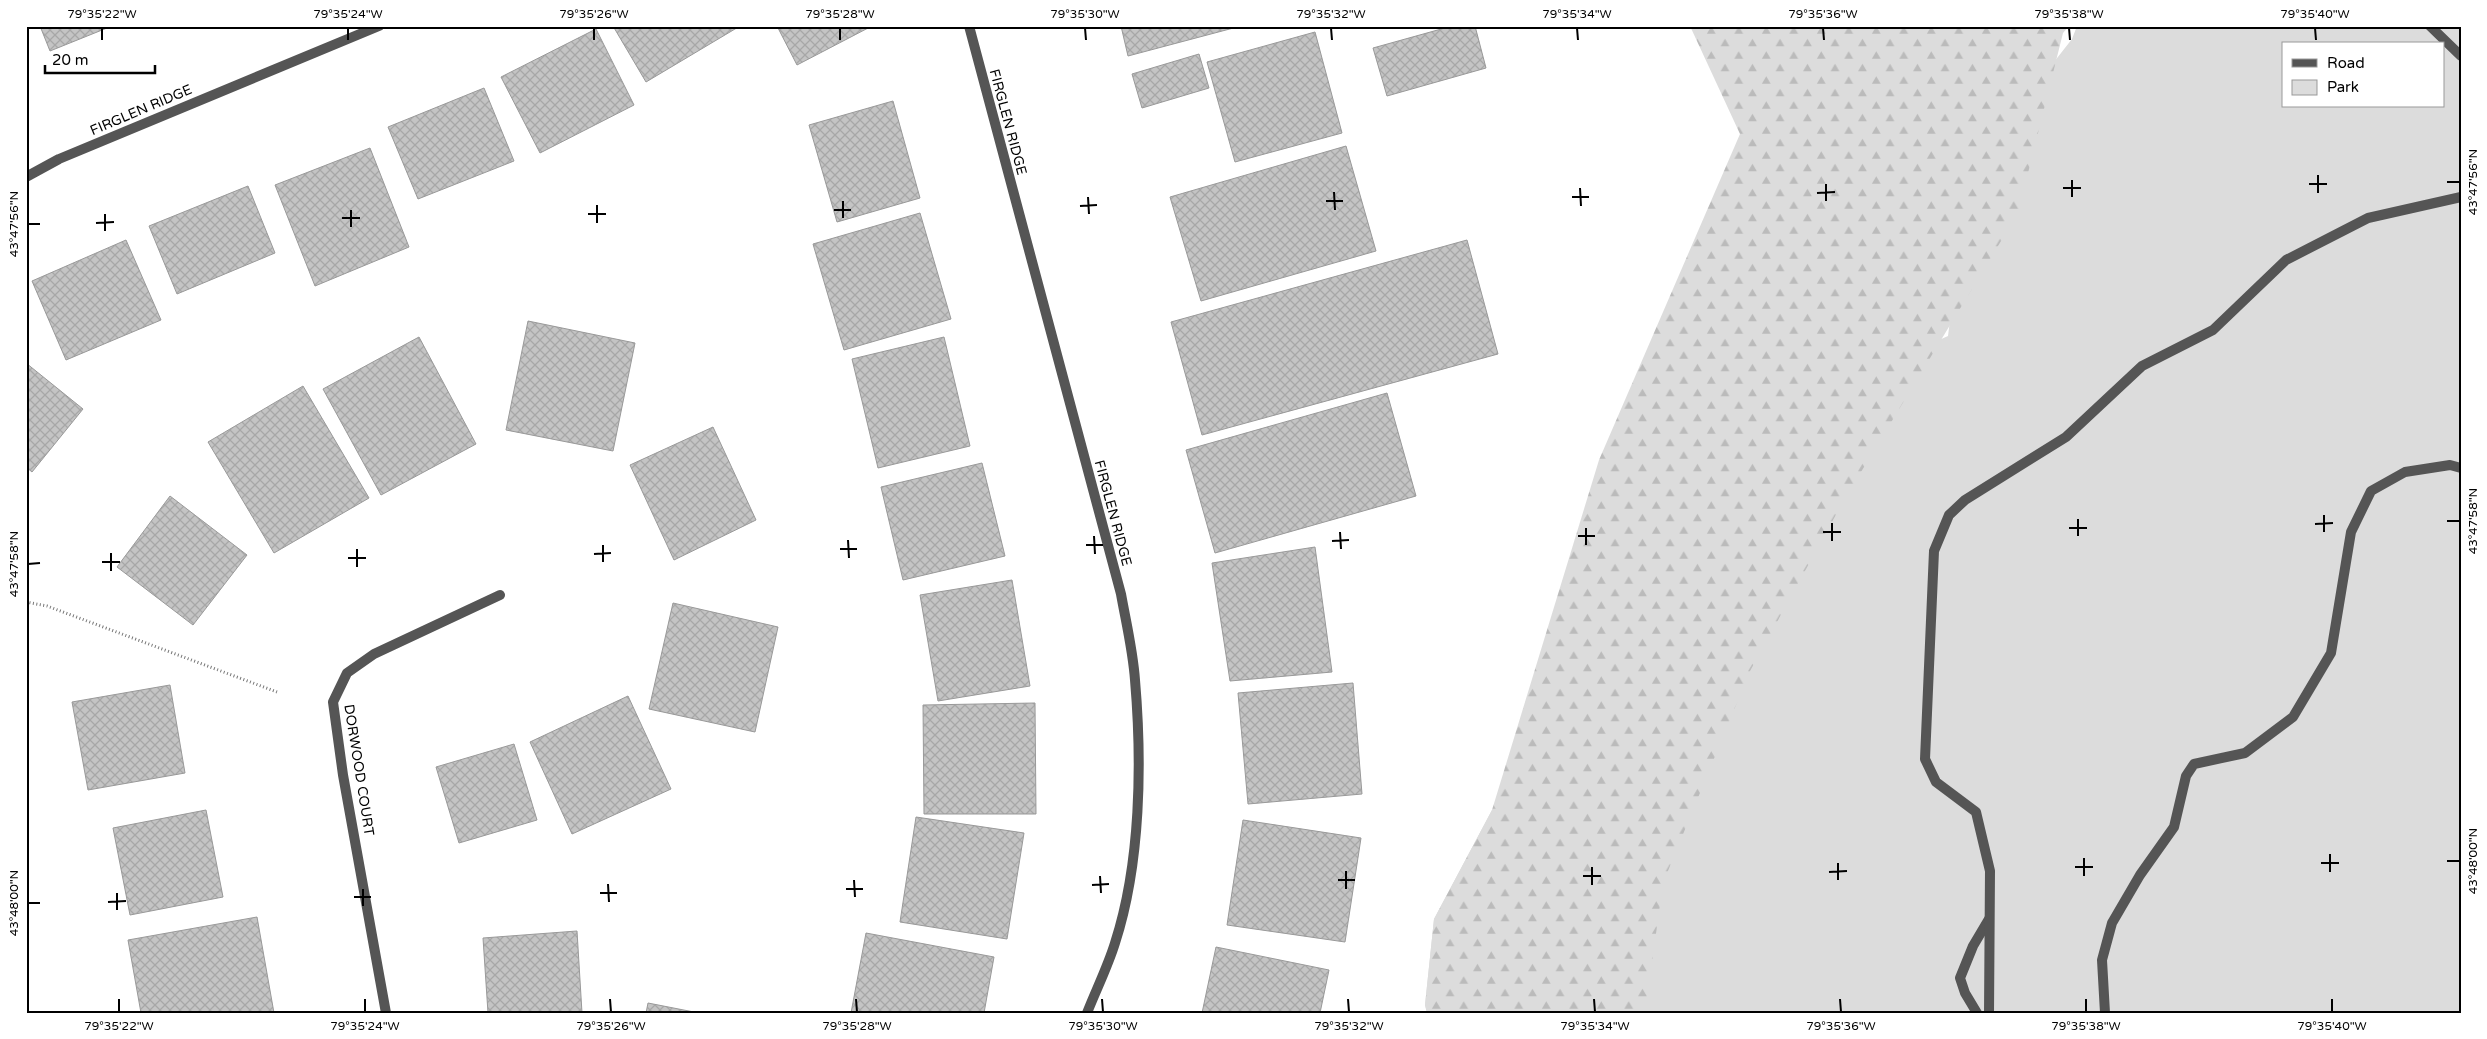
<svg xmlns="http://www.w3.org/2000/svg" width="2487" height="1039" font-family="'Varela Round',sans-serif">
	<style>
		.green { fill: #dcdcdc; fill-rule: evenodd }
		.forest { fill: url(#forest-firs) }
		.building { fill: url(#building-cross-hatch); stroke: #999 }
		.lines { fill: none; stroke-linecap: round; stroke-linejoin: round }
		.path { stroke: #777; stroke-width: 3; stroke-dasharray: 1 2.5; stroke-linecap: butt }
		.lane { stroke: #555; stroke-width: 10 }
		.street { stroke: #555; stroke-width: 10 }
		.ticks { fill: none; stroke: #000; stroke-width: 2 }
		.labels { text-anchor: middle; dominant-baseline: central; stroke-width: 4.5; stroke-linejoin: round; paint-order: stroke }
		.street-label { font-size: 14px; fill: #000; stroke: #fff }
		.neatline { fill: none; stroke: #000; stroke-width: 2 }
		.ticks-label { font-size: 12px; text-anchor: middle; fill: #000 }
	</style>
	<defs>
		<pattern id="forest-firs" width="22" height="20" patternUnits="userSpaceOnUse" patternTransform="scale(1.25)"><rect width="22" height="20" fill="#dcdcdc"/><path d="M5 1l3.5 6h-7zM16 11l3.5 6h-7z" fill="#bbb"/></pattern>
		<pattern id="building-cross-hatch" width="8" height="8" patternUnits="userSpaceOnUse" patternTransform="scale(1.25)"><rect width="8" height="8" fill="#c4c4c4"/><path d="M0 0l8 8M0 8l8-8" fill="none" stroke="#a7a7a7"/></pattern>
	</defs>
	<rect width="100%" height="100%" fill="#fff"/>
	<path class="green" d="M 2077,26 L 2461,26 L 2461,1013 L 1427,1013 L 1425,1005 L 1434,919 L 1492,810 L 1801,402 L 1948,336 L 1957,264 L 2010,118 L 2072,39 ZM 2283,44 L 2443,44 L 2443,106 L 2283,106 Z"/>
	<path class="forest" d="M 1690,26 L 2069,26 L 2063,33 L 2018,213 L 1844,500 L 1750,671 L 1663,883 L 1645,1013 L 1427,1013 L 1425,1005 L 1434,919 L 1492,810 L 1599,460 L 1740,134 Z"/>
	<g class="building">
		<path d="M 40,26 L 112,26 L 50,51 Z"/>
		<path d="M 613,26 L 740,26 L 646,82 Z"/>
		<path d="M 777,26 L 870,26 L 870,27 L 797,65 Z"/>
		<path d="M 1121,26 L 1241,26 L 1128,56 Z"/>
		<path d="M 1452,26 L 1475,26 L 1486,68 L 1387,96 L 1373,48 Z"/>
		<path d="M 596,29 L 634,105 L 540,153 L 501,77 Z"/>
		<path d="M 1315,32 L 1342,133 L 1235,162 L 1207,62 Z"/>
		<path d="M 1199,54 L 1209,88 L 1142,108 L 1132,74 Z"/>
		<path d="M 484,88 L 514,161 L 418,199 L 388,127 Z"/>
		<path d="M 893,101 L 920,198 L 837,222 L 809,125 Z"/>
		<path d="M 1346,146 L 1376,251 L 1201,301 L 1170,197 Z"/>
		<path d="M 370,148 L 409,247 L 315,286 L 275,185 Z"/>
		<path d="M 248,186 L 275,253 L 177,294 L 149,226 Z"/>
		<path d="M 920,213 L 951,319 L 844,350 L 813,244 Z"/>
		<path d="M 126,240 L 161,320 L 66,360 L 32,281 Z"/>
		<path d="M 1467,240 L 1498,354 L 1202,435 L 1171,322 Z"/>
		<path d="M 528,321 L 635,343 L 613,451 L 506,430 Z"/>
		<path d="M 419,337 L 476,444 L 381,495 L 323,389 Z"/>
		<path d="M 944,337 L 970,446 L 878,468 L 852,359 Z"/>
		<path d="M 26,363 L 83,409 L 32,472 L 26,467 Z"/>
		<path d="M 303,386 L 369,498 L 274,553 L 208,442 Z"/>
		<path d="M 1387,393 L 1416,496 L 1215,553 L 1186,450 Z"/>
		<path d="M 713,427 L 756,520 L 674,560 L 630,465 Z"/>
		<path d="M 982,463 L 1005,556 L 903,580 L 881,487 Z"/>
		<path d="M 170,496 L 247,555 L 193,625 L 117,567 Z"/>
		<path d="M 1315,547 L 1332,672 L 1230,681 L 1212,563 Z"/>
		<path d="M 1012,580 L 1030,686 L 938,701 L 920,595 Z"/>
		<path d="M 673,603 L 778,627 L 755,732 L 649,709 Z"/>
		<path d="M 1353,683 L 1362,794 L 1248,804 L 1238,693 Z"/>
		<path d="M 170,685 L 185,773 L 88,790 L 72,702 Z"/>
		<path d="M 628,696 L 671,789 L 572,834 L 530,742 Z"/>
		<path d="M 1035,703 L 1036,814 L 924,814 L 923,705 Z"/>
		<path d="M 514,744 L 537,820 L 459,843 L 436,767 Z"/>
		<path d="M 206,810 L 223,897 L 130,915 L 113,828 Z"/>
		<path d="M 916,817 L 1024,833 L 1007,939 L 900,922 Z"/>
		<path d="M 1243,820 L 1361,838 L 1345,942 L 1227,925 Z"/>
		<path d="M 257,917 L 274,1013 L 141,1013 L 128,940 Z"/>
		<path d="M 577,931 L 582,1013 L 488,1013 L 483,938 Z"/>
		<path d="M 866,933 L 994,957 L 984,1013 L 851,1013 Z"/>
		<path d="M 1216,947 L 1329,970 L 1320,1013 L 1202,1013 Z"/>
		<path d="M 648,1003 L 699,1013 L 646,1013 Z"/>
	</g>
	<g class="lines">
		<path class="path" d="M 26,602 L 47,606 L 277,692"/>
		<g class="lane">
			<path d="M 2430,26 L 2461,56"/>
			<path d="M 1977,1013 L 1965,993 L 1960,978 L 1973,946 L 1989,919"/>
			<path d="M 1989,1013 L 1990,871 L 1976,812 L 1936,782 L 1925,759 L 1934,551 L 1949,515 L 1965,500 L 2066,437 L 2142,366 L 2213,330 L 2286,260 L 2368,218 L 2461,197"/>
			<path d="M 2105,1013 L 2102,960 L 2112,923 L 2140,875 L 2174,827 L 2186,776 L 2194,764 L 2245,753 L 2293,717 L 2331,653 L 2351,532 L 2371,491 L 2405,472 L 2450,465 L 2461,468"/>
		</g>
		<g class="street">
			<path d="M 969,26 L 1121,594 C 1126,622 1133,651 1135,680 C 1142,762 1141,863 1115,943 C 1108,966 1096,990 1087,1013"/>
			<path d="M 26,177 L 59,159 L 379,26"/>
			<path d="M 386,1013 L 343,775 L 333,702 L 347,673 L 374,654 L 500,595"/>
		</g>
	</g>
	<path class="ticks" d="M 102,28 L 102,40M 348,28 L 348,40M 594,28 L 594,40M 840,28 L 840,40M 1085,28 L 1086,40M 1331,28 L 1332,40M 1577,28 L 1578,40M 1823,28 L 1824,40M 2069,28 L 2070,40M 2315,28 L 2316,40M 2318,175 L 2318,193M 2072,180 L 2072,197M 2447,182 L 2460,182M 1826,184 L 1826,201M 2309,184 L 2327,184M 1580,188 L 1581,206M 2063,188 L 2081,188M 1334,192 L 1335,210M 1817,193 L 1835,192M 1088,197 L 1089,214M 1572,197 L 1589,197M 843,201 L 843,218M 1326,201 L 1343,201M 597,205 L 597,223M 1080,206 L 1097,205M 351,210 L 351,227M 834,210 L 851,210M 105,214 L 105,231M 588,214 L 606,214M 342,218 L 360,218M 96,223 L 114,222M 28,224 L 40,224M 2324,515 L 2324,532M 2078,519 L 2078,536M 2447,521 L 2460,521M 1832,523 L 1832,541M 2315,524 L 2333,523M 1586,528 L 1586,545M 2069,528 L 2087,528M 1340,532 L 1341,549M 1823,532 L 1841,532M 1094,536 L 1095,554M 1578,536 L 1595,536M 848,540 L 849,558M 1332,541 L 1349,540M 603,545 L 603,562M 1086,545 L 1103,545M 357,549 L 357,567M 840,549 L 857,549M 111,553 L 111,571M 594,554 L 611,553M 348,558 L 366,558M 102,562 L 120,562M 28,564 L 40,563M 2330,854 L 2330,872M 2084,858 L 2084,876M 2447,861 L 2460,861M 1838,863 L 1838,880M 2321,863 L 2339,863M 1592,867 L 1592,885M 2075,867 L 2093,867M 1346,871 L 1346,889M 1829,872 L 1847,871M 1100,876 L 1101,893M 1583,876 L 1601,876M 854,880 L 855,897M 1338,880 L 1355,880M 608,884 L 609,902M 1092,885 L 1109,884M 363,889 L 363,906M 846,889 L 863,889M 117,893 L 117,910M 600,893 L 617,893M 354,897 L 371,897M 108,902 L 126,901M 28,903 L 40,903M 119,999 L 119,1012M 365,999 L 365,1012M 610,999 L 611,1012M 856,999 L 857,1012M 1102,999 L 1103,1012M 1348,999 L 1349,1012M 1594,999 L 1595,1012M 1840,999 L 1841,1012M 2086,999 L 2086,1012M 2332,999 L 2332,1012"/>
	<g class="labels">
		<g class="street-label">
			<text transform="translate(141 110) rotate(-23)">FIRGLEN RIDGE</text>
			<text transform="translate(1008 122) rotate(75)">FIRGLEN RIDGE</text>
			<text transform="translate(1113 513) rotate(75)">FIRGLEN RIDGE</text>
			<text transform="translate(359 770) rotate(81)">DORWOOD COURT</text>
		</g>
	</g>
	<rect width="2487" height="1039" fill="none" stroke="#ffffff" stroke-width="55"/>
	<rect x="2282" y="42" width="162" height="65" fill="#ffffff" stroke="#999999"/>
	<rect x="2292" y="59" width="25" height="8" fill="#555555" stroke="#999999"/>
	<text x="2327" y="68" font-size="15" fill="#000000">Road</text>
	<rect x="2292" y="80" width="25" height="15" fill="#dcdcdc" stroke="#999999"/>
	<text x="2327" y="92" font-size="15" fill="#000000">Park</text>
	<path d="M45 65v8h110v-8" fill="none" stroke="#000000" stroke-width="2.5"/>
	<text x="52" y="65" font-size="15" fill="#000000" stroke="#ffffff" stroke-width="4" paint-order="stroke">20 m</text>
	<rect x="28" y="28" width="2432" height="984" class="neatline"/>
	<g class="ticks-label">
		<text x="102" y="18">79°35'22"W</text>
		<text x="348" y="18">79°35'24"W</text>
		<text x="594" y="18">79°35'26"W</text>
		<text x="840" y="18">79°35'28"W</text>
		<text x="1085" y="18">79°35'30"W</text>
		<text x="1331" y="18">79°35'32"W</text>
		<text x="1577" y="18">79°35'34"W</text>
		<text x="1823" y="18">79°35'36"W</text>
		<text x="2069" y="18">79°35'38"W</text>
		<text x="2315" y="18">79°35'40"W</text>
		<text transform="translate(2473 182) rotate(-90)" y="4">43°47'56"N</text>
		<text transform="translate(14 224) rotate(-90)" y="4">43°47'56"N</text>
		<text transform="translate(2473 521) rotate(-90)" y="4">43°47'58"N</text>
		<text transform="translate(14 564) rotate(-90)" y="4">43°47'58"N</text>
		<text transform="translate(2473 861) rotate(-90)" y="4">43°48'00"N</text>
		<text transform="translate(14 903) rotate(-90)" y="4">43°48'00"N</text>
		<text x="119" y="1030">79°35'22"W</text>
		<text x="365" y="1030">79°35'24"W</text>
		<text x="611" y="1030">79°35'26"W</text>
		<text x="857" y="1030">79°35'28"W</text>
		<text x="1103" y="1030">79°35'30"W</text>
		<text x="1349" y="1030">79°35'32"W</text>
		<text x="1595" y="1030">79°35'34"W</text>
		<text x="1841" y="1030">79°35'36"W</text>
		<text x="2086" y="1030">79°35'38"W</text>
		<text x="2332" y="1030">79°35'40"W</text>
	</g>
</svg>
